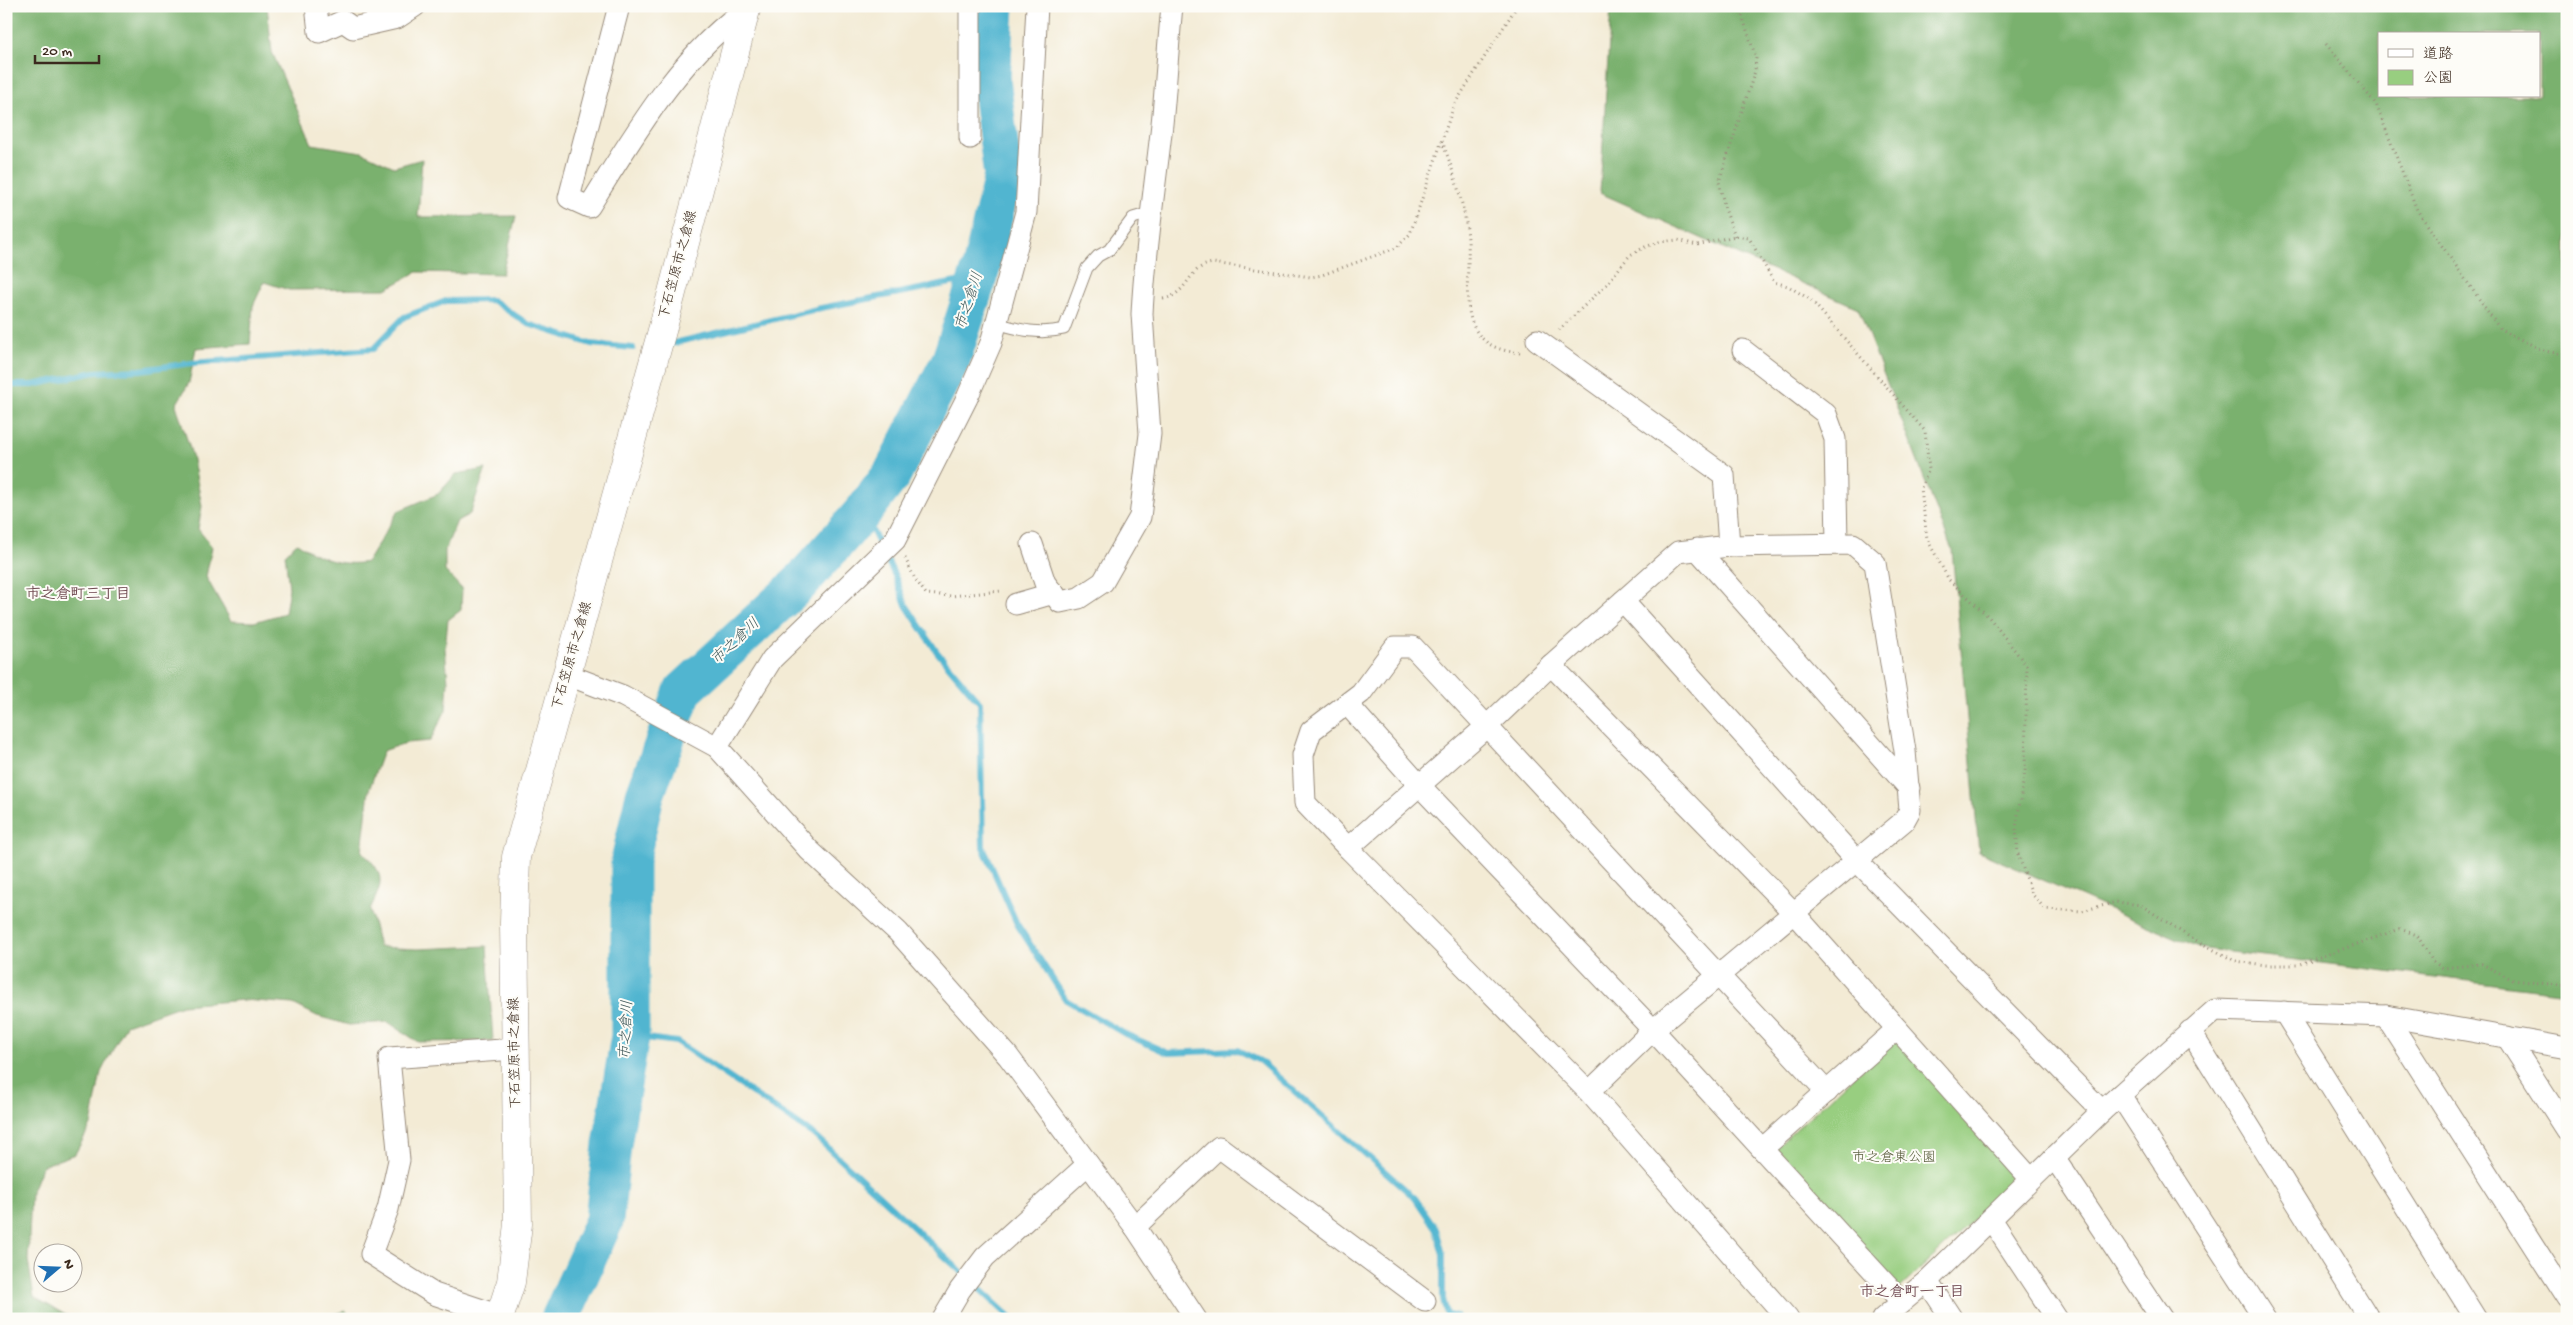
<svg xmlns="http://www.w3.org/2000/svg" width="2573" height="1325" font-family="'Gochi Hand','Klee One',sans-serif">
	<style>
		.green { fill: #98ce80; stroke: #6a7c4f }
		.forest { fill: #7ab16e; stroke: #5a6e46; fill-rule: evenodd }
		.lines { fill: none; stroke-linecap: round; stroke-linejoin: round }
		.stream { stroke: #51b5d0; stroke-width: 6 }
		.river { stroke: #51b5d0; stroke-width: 39 }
		.service-casing { stroke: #978a7a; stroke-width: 13 }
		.minor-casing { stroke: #978a7a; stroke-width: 23 }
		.secondary-casing { stroke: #978a7a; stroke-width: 29 }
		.path { stroke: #978a7a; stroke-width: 3; stroke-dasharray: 1 4; stroke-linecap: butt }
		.service { stroke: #fff; stroke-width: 11 }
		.minor { stroke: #fff; stroke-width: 21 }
		.secondary { stroke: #fff; stroke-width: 28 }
		.labels { text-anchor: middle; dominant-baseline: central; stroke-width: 4; stroke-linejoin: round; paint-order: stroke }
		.street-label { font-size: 14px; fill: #3b2a1e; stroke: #fdfcf7 }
		.park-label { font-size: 14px; fill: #575b3b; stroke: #fdfcf7 }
		.water-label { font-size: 15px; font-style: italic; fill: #435b5c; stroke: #fdfcf7 }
		.neighbourhood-label { font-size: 15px; font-weight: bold; fill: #724c54; stroke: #fdfcf7 }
	</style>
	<rect width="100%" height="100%" fill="#fdfcf7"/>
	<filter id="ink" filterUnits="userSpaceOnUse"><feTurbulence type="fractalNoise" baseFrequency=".02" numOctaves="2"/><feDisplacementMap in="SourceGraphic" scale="10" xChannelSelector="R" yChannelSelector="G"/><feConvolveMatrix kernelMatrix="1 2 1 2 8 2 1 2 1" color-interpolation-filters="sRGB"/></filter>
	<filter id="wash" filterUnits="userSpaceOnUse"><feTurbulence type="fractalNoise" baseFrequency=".0096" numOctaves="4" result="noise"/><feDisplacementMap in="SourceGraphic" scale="20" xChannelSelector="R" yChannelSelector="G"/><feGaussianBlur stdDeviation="1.12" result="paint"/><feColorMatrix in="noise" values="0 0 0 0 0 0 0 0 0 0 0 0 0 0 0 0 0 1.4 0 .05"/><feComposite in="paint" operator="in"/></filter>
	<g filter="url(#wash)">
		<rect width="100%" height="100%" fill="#f3ebd5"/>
		<path class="green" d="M 1901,1033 L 2022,1174 L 1900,1288 L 1769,1154 Z"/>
		<g class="forest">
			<path d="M 6,6 L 267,6 L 272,52 L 312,144 L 362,152 L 394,167 L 422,159 L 418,217 L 516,216 L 502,274 L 417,272 L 386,289 L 289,290 L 264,282 L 253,306 L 250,344 L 196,348 L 189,383 L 176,405 L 192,455 L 202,506 L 198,529 L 212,547 L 206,577 L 231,621 L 254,622 L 285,613 L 289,588 L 285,554 L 297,543 C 319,558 340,567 367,562 L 398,511 L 438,494 L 456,474 L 486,469 L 470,514 L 457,521 L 445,550 L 445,571 L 462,589 L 461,610 L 448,620 L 445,648 L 448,682 L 446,710 L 430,741 L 406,743 L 383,751 L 369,790 L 362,852 C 385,873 384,882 370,909 L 379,947 L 417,949 L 487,946 L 493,1041 L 418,1042 L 388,1022 L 349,1025 L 317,1016 L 293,1004 L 244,1000 L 182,1005 L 126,1025 L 101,1072 L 91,1125 L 75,1154 L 42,1166 L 31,1193 L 28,1260 L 34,1297 L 73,1319 L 6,1319 Z"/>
			<path d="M 1611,6 L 2567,6 L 2567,993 L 2198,948 L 1979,852 L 1952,550 L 1858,308 L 1600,193 ZM 2379,34 L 2539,34 L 2539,96 L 2379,96 Z"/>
			<path d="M 345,1311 L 354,1319 L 323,1319 L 324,1318 Z"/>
		</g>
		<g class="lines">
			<g class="stream">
				<path d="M 666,345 L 821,308 L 977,278"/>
				<path d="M 6,385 L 33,385 L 95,372 L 140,370 L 192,363 L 373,349 L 404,317 L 446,301 L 492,300 L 528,324 L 591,344 L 633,348"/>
				<path d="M 863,512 L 895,576 L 906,605 L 937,652 L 980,703 L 983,847 L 1017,924 L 1066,1000 L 1125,1034 L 1168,1053 L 1237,1050 L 1260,1061 L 1415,1198 L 1436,1229 L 1443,1254 L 1443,1299 L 1447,1315 L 1457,1317"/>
				<path d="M 630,1036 L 677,1042 L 814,1135 L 1012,1319"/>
			</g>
			<path class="river" d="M 560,1319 L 604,1221 L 612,1145 L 630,1036 L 630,861 L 645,795 L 683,691 L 799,584 L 863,512 L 892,474 L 951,360 L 982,265 L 1003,176 L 991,80 L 995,6"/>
		</g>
	</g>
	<g filter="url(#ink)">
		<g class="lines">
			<defs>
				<path id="service" d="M 996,323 C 1020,330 1040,335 1064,329 L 1087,268 L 1098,256 L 1109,250 L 1133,218 L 1150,213"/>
				<g id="minor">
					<path d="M 316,6 L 319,32 L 343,21 L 353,28 L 397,18 L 415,6"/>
					<path d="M 619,6 L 569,198 L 589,207 C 632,138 682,51 751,6"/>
					<path d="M 970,138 L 970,6"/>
					<path d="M 1537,340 L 1724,475 L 1729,546"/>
					<path d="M 1743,350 L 1826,414 L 1835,439 L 1837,543"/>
					<path d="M 1032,544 L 1045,583 L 1060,602 L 1079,598 L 1103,582 L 1140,517 L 1150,434 L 1142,314 C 1145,250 1155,188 1162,124 C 1166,85 1168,46 1172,6"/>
					<path d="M 1697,549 L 1909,788"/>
					<path d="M 1623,601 L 1857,861 L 2102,1111"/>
					<path d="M 1016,604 L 1054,593"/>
					<path d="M 1551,665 L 1793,912 L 2031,1179"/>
					<path d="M 568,675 L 623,696 L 717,747 L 809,850 L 898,932 L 1008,1056 L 1135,1227 L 1196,1319"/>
					<path d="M 1348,705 L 1420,786 L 1653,1030 L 1902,1302"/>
					<path d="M 717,747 L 772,659 L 895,540 L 967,398 L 991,343 L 1026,212 L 1037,6"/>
					<path d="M 1348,848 L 1305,803 L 1303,755 L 1311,731 L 1361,693 L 1395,647 L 1413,647 L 1827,1092"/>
					<path d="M 2284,1012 L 2476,1319"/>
					<path d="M 2386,1016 L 2567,1298"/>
					<path d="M 2190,1031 L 2369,1319"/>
					<path d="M 2507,1037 L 2567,1130"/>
					<path d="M 1589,1092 L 1653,1030 L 1904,821 L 1910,810 L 1905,751 L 1875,563 L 1853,544 L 1729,546 L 1678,552 L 1551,665 L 1487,726 L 1348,848 L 1589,1092 L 1788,1319"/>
					<path d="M 2120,1095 L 2265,1319"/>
					<path d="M 1762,1149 L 1897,1029"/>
					<path d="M 2054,1157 L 2162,1319"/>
					<path d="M 1991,1219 L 2057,1319"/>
					<path d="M 1135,1227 L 1219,1147 L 1425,1301"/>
					<path d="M 1927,1281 L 1952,1319"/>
					<path d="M 500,1316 L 434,1294 L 371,1254 L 388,1209 L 399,1160 L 389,1058 L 516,1049"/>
					<path d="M 943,1319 L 960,1290 L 985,1257 L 1088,1164"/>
					<path d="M 1882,1319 L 1927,1281 L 2102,1111 L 2215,1010 L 2386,1016 L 2567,1048"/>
				</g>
				<path id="secondary" d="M 499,1319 L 511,1282 L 518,1224 L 514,923 L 516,857 L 663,327 L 747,6"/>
			</defs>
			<use href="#service" class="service-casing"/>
			<use href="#minor" class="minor-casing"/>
			<use href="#secondary" class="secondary-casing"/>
			<g class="path">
				<path d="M 2326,44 L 2376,104 L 2417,210 L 2500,329 L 2544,351 L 2567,355"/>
				<path d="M 1442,141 C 1453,170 1462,198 1467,229 C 1474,279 1446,347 1521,353"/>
				<path d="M 1735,236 L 1725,209 L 1719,182 L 1755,71 L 1756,58 L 1739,6"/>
				<path d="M 1163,299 C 1190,294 1186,267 1213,263 L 1311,277 L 1322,275 L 1396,248 L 1410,234 L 1454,105 L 1517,6"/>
				<path d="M 1559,330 L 1606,285 L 1630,255 L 1645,247 L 1659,242 L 1678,240 L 1697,245 L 1735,236 L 1749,238 L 1774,282 L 1788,286 L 1811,300 L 1925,431 L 1929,469 L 1921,488 L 1927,539 L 1949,580 L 1988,616 L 2027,666 L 2025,770 L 2016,828 L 2018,854 L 2032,894 L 2045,909 L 2082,911 L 2116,902 L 2141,905 L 2188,936 L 2235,961 L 2266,965 L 2297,965 L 2400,929 L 2417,935 L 2433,962 L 2443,968 L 2482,964 L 2513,980 L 2567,986"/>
				<path d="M 905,558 L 915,579 L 926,594 L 951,596 L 1001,591"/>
			</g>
			<use href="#service" class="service"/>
			<use href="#minor" class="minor"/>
			<use href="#secondary" class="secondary"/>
		</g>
	</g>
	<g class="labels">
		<g class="street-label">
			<text transform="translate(679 265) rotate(-75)">下石笠原市之倉線</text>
			<text transform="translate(573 656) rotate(-74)">下石笠原市之倉線</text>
			<text transform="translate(516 1053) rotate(-91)">下石笠原市之倉線</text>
		</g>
		<g class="park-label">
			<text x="1894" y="1158">市之倉東公園</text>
		</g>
		<g class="water-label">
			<text transform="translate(970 301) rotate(-72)">市之倉川</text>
			<text transform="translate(736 642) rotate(-43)">市之倉川</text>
			<text transform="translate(627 1030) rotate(-87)">市之倉川</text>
		</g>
		<g class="neighbourhood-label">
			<text x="78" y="595">市之倉町三丁目</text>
			<text x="1912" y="1293">市之倉町一丁目</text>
		</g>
	</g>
	<rect width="2573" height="1325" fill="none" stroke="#fdfcf7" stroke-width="25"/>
	<rect x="2378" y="32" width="162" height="65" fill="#fdfcf7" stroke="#afa8a0"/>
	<rect x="2388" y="49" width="25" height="8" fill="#ffffff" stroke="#afa8a0"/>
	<text x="2423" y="58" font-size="15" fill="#3b2a1e">道路</text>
	<rect x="2388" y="70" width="25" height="15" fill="#98ce80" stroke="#afa8a0"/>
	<text x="2423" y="82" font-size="15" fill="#3b2a1e">公園</text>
	<g transform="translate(58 1268) rotate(71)"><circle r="24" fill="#fdfcf7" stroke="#afa8a0"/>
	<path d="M0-4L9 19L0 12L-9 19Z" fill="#1f6fb2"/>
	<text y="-8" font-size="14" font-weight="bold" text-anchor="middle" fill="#3b2a1e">N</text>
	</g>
	<path d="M35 55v8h64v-8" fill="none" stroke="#3b2a1e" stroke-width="2.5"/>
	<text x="42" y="55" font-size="15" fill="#3b2a1e" stroke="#fdfcf7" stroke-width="4" paint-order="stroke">20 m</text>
</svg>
